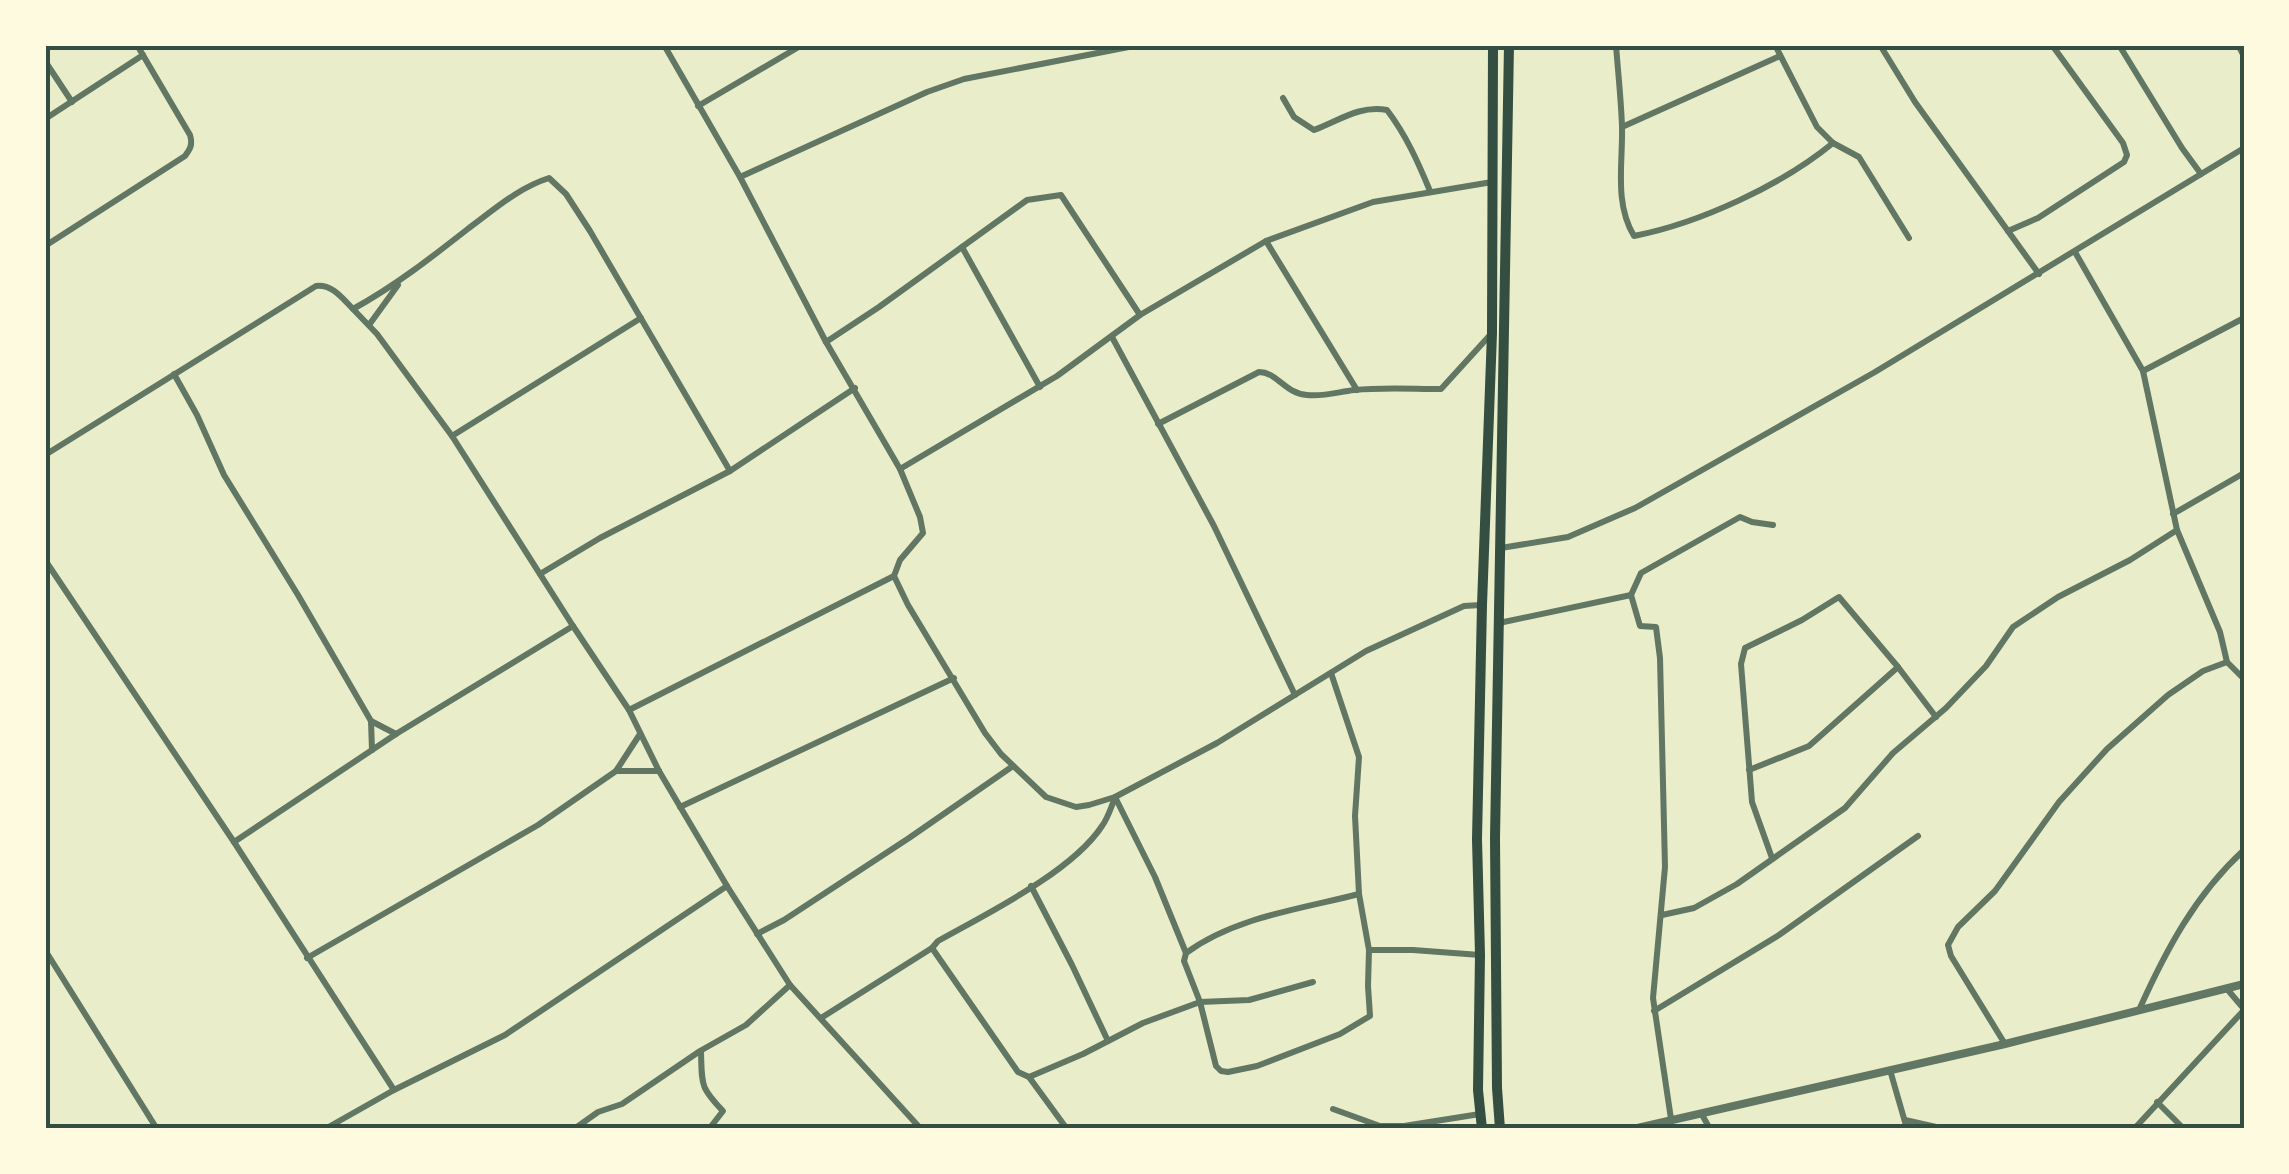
<svg xmlns="http://www.w3.org/2000/svg" width="2289" height="1174" font-family="'Open Sans',sans-serif">
	<style>
		.lines { fill: none; stroke-linecap: round; stroke-linejoin: round }
		.minor { stroke: #617663; stroke-width: 6 }
		.tertiary { stroke: #617663; stroke-width: 8 }
		.trunk { stroke: #344e41; stroke-width: 10 }
		.neatline { fill: none; stroke: #344e41; stroke-width: 4 }
	</style>
	<rect width="100%" height="100%" fill="#e9edc9"/>
	<g class="lines">
		<g class="minor">
			<path d="M 664,45 L 740,177 L 826,342 L 900,469 L 920,517 L 923,533 L 900,560 L 894,576 L 908,605 L 985,733 L 1001,754 L 1046,797 L 1076,807 L 1089,805 L 1115,797 L 1217,743 L 1366,651 L 1464,606 L 1481,605"/>
			<path d="M 1616,45 C 1618,72 1621,99 1622,126 C 1623,163 1614,203 1634,236 C 1700,223 1782,185 1833,143"/>
			<path d="M 1775,45 L 1817,127 L 1833,143 L 1859,157 L 1909,238"/>
			<path d="M 1880,45 L 1915,102 L 2039,274"/>
			<path d="M 2119,45 L 2182,148 L 2201,174"/>
			<path d="M 2238,45 L 2244,56"/>
			<path d="M 45,61 L 72,102"/>
			<path d="M 1283,98 L 1294,117 L 1314,130 C 1340,120 1360,105 1387,110 C 1406,135 1418,162 1430,191"/>
			<path d="M 698,106 L 802,45"/>
			<path d="M 45,119 L 143,55"/>
			<path d="M 1622,127 L 1780,56"/>
			<path d="M 740,177 L 927,92 L 964,79 L 1139,45"/>
			<path d="M 2008,231 L 2038,218 L 2124,162 L 2127,155 L 2123,143 L 2052,45"/>
			<path d="M 1266,241 L 1357,390"/>
			<path d="M 45,246 L 185,156 C 190,149 193,145 190,135 L 137,45"/>
			<path d="M 962,247 L 1040,387"/>
			<path d="M 2075,252 L 2143,371 L 2177,530 L 2220,632 L 2227,662 L 2244,679"/>
			<path d="M 353,309 L 377,334 L 452,436 L 573,626"/>
			<path d="M 369,325 L 398,285"/>
			<path d="M 1112,337 L 1214,526 L 1295,695"/>
			<path d="M 826,342 L 879,307 L 1027,200 L 1061,195 L 1140,315"/>
			<path d="M 2143,371 L 2244,318"/>
			<path d="M 174,374 L 197,415 L 224,475 L 298,595 L 371,721 L 372,750"/>
			<path d="M 1158,424 L 1259,372 C 1277,372 1284,393 1307,395 C 1323,397 1338,392 1354,390 C 1382,387 1412,389 1441,389 L 1491,334"/>
			<path d="M 452,436 L 641,318"/>
			<path d="M 45,455 L 316,286 C 332,284 342,298 353,309 C 395,286 432,257 469,228 C 495,209 518,188 549,178 L 566,194 L 590,231 L 730,471"/>
			<path d="M 900,469 L 1057,376 L 1140,315 L 1266,241 L 1373,202 L 1492,182"/>
			<path d="M 2173,514 L 2244,473"/>
			<path d="M 1501,548 L 1568,537 L 1635,508 L 1875,372 L 2244,148"/>
			<path d="M 45,560 L 234,842 L 394,1090"/>
			<path d="M 540,574 L 600,538 L 730,471 L 855,388"/>
			<path d="M 1631,595 L 1641,573 L 1740,517 L 1752,522 L 1773,525"/>
			<path d="M 1499,623 L 1631,595 L 1640,626 L 1656,627 L 1660,658 L 1665,867 L 1653,998 L 1671,1119"/>
			<path d="M 629,710 L 894,576"/>
			<path d="M 371,721 L 396,734"/>
			<path d="M 1749,770 L 1809,746 L 1898,667 L 1936,717"/>
			<path d="M 616,771 L 659,771"/>
			<path d="M 1115,797 L 1155,877 L 1186,953 L 1184,961 L 1200,1002 L 1216,1066 L 1221,1071 L 1228,1072 L 1257,1066 L 1340,1034 L 1370,1016 L 1368,986 L 1369,950 L 1359,894 L 1355,816 L 1359,757 L 1331,673"/>
			<path d="M 680,807 L 954,678"/>
			<path d="M 234,842 L 396,734 L 573,626 L 629,710 L 659,771 L 727,886 L 790,985 L 921,1129"/>
			<path d="M 1772,858 L 1752,802 L 1741,664 L 1745,648 L 1802,620 L 1839,597 L 1898,667"/>
			<path d="M 1031,886 L 1072,965 L 1108,1041"/>
			<path d="M 1662,915 L 1694,908 L 1737,884 L 1845,808 L 1893,753 L 1946,708 L 1986,666 L 2013,627 L 2058,597 L 2130,560 L 2177,530"/>
			<path d="M 757,934 L 784,920 L 909,838 L 1013,766"/>
			<path d="M 45,950 L 157,1129"/>
			<path d="M 1369,950 L 1413,950 L 1480,955"/>
			<path d="M 1186,953 C 1235,917 1301,909 1359,894"/>
			<path d="M 307,958 L 538,825 L 616,771 L 640,734"/>
			<path d="M 2227,989 L 2244,1009"/>
			<path d="M 2139,1010 C 2166,950 2195,895 2244,850"/>
			<path d="M 1654,1011 L 1779,935 L 1918,836"/>
			<path d="M 821,1018 L 932,948"/>
			<path d="M 2005,1044 L 1951,956 L 1948,945 L 1958,927 L 1995,891 L 2059,802 L 2107,749 L 2168,695 L 2203,671 L 2227,662"/>
			<path d="M 701,1052 C 702,1085 700,1087 723,1111 L 709,1129"/>
			<path d="M 1890,1070 L 1907,1129"/>
			<path d="M 1029,1077 L 1083,1054 L 1143,1023 L 1200,1002 L 1249,1000 L 1313,982"/>
			<path d="M 2157,1102 L 2184,1129"/>
			<path d="M 1333,1109 L 1380,1126 L 1404,1126 L 1480,1114"/>
			<path d="M 1701,1113 L 1710,1129"/>
			<path d="M 1905,1120 L 1945,1129"/>
			<path d="M 325,1129 L 394,1090 L 505,1035 L 727,886"/>
			<path d="M 574,1129 L 598,1112 L 622,1104 L 700,1051 L 746,1025 L 790,985"/>
			<path d="M 1067,1129 L 1029,1077 L 1018,1072 L 932,948 L 938,941 C 986,914 1072,872 1102,826 C 1108,818 1111,807 1115,798"/>
			<path d="M 2134,1129 L 2244,1010"/>
		</g>
		<path class="tertiary" d="M 1633,1129 L 2005,1044 L 2244,984"/>
		<g class="trunk">
			<path d="M 1482,1129 L 1478,1090 L 1480,955 L 1477,839 L 1482,605 L 1492,333 L 1493,45"/>
			<path d="M 1500,1129 L 1497,1088 L 1495,838 L 1509,45"/>
		</g>
	</g>
	<rect width="2289" height="1174" fill="none" stroke="#fefae0" stroke-width="95"/>
	<rect x="48" y="48" width="2194" height="1078" class="neatline"/>
</svg>
